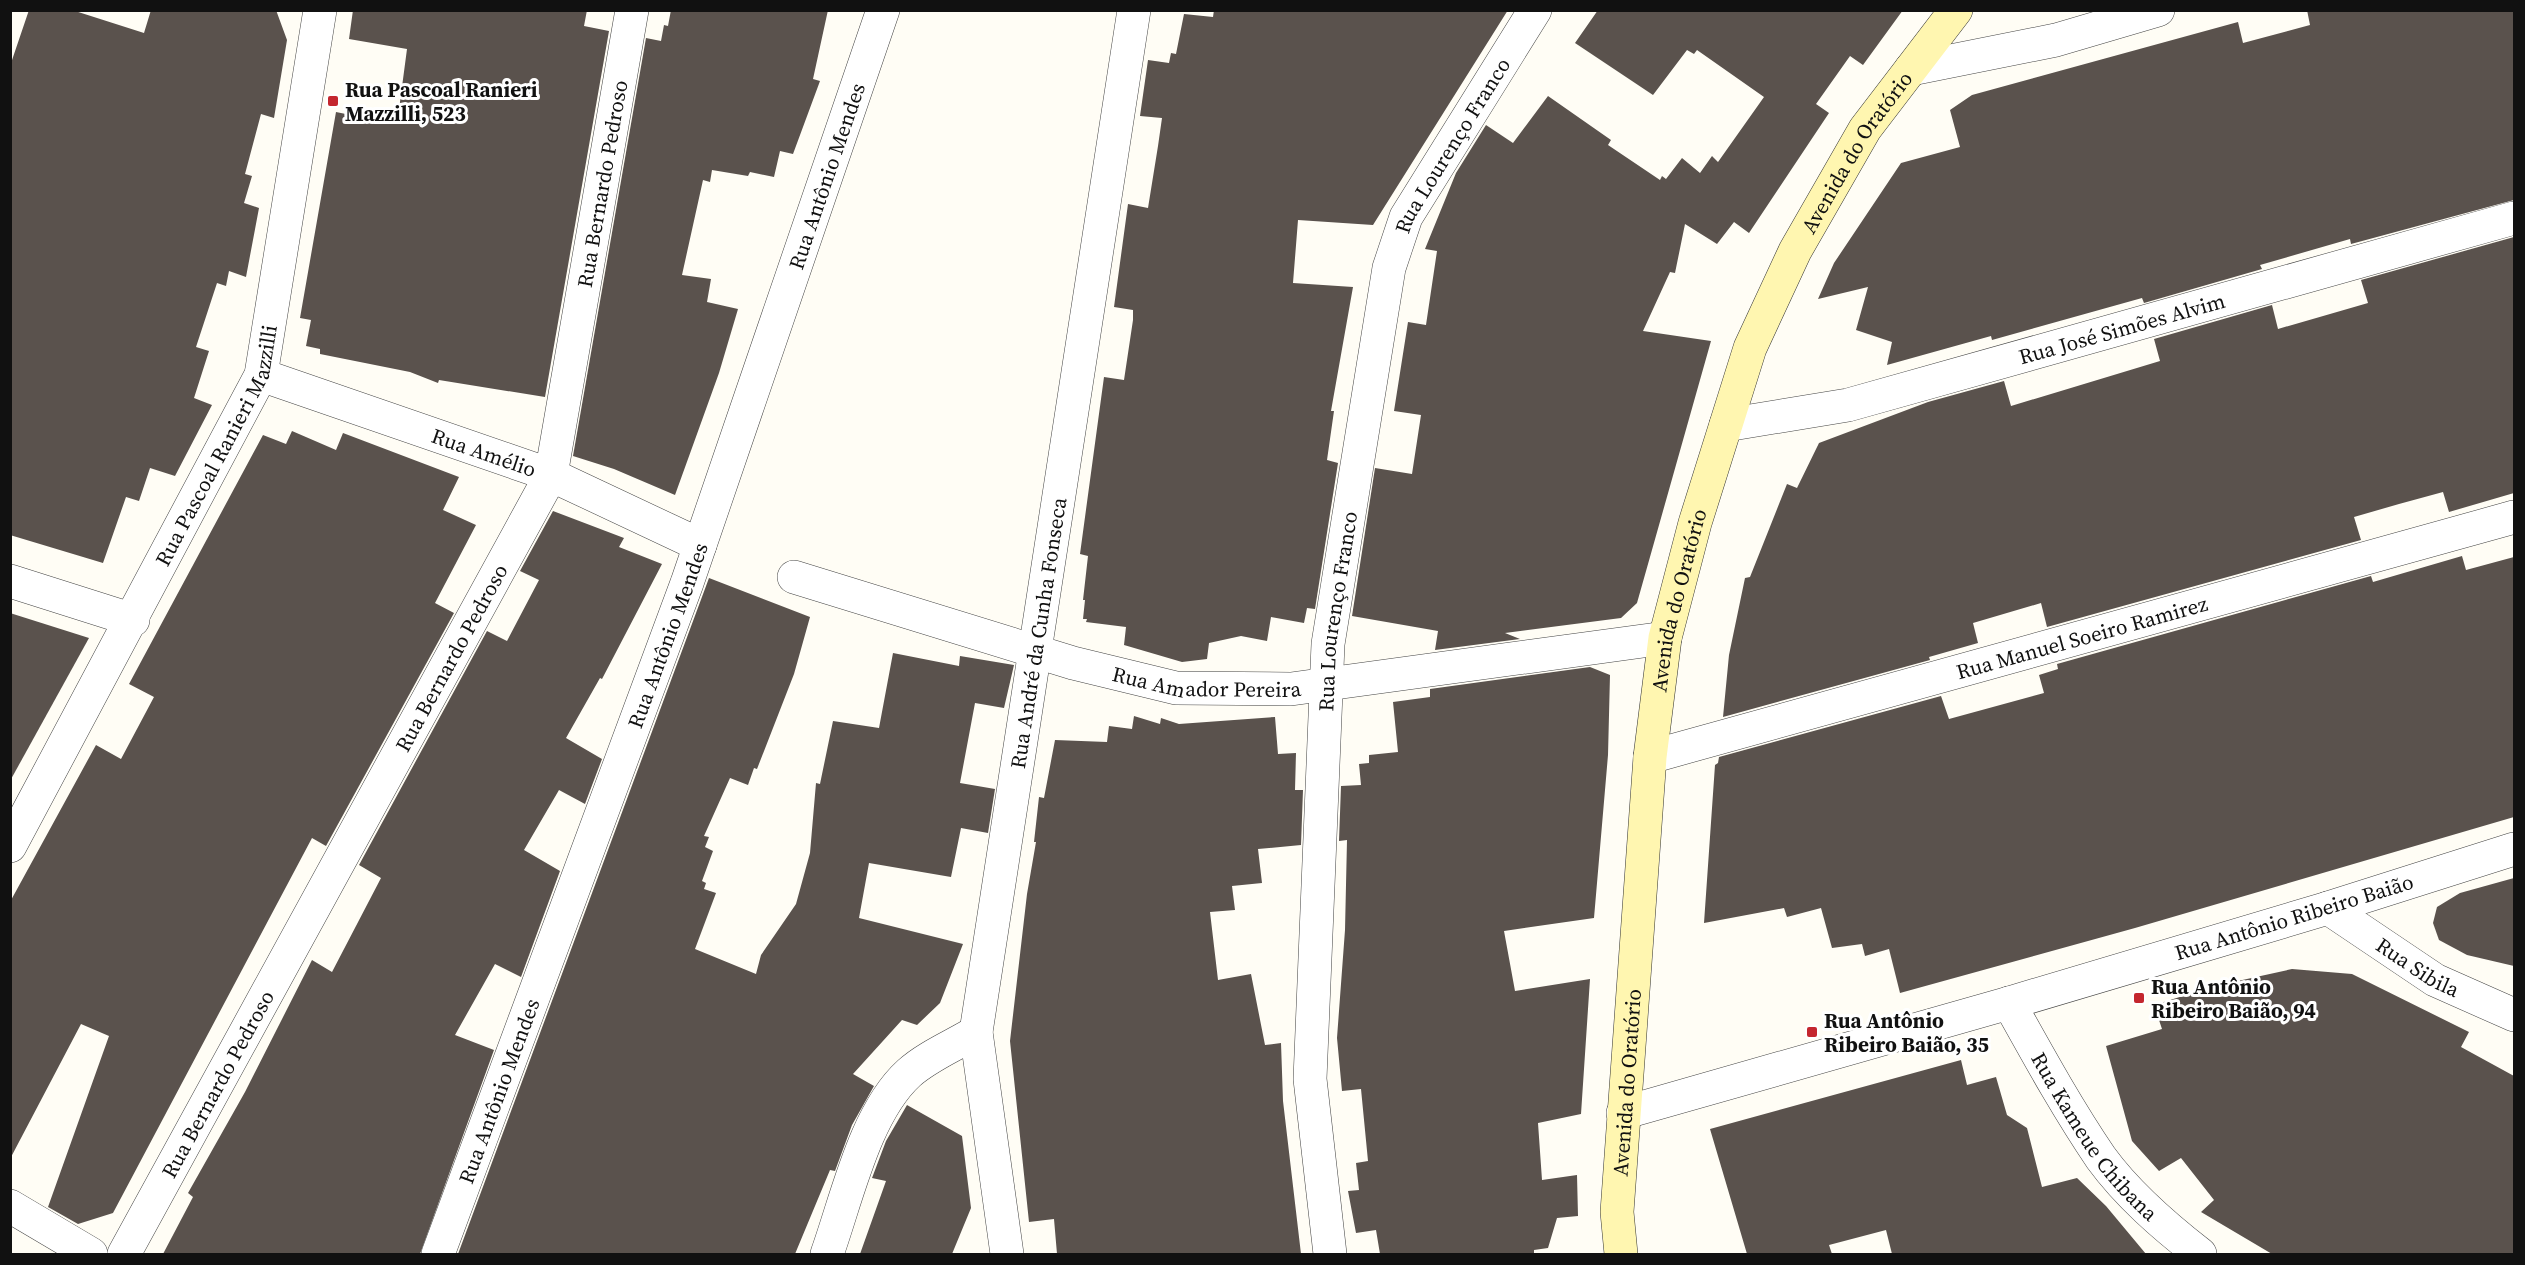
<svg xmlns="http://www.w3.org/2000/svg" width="2525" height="1265" font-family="'Source Serif 4',serif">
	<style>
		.building { fill: #5a524d }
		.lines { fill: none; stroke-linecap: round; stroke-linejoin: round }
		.minor-casing { stroke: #444; stroke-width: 34 }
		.tertiary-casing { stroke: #444; stroke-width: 34 }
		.secondary-casing { stroke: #333; stroke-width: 34 }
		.minor { stroke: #fff; stroke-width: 33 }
		.tertiary { stroke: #fff; stroke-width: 33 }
		.secondary { stroke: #fff6b0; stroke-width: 33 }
		.poi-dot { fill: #c4262e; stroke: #fff; stroke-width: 2 }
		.labels { text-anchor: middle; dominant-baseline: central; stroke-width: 6; stroke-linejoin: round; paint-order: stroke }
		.poi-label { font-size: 21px; font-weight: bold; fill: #111; stroke: #fff; text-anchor: start }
		.street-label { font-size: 21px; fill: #111; stroke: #fff }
	</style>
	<rect width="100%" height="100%" fill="#fffdf5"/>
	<g class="building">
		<path d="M 29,10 L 72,10 L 144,33 L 151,10 L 276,10 L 287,40 L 274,118 L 261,114 L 245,174 L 252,176 L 244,203 L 259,208 L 246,277 L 229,271 L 226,286 L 217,283 L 196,347 L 209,351 L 194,398 L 212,405 L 175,476 L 150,468 L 139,501 L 126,497 L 103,563 L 10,535 L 10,66 Z"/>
		<path d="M 353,10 L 587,10 L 584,26 L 609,31 L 545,397 L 439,380 L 438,383 L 410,372 L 320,354 L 320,349 L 306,346 L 311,320 L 300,318 L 336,112 L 375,120 L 376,114 L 398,117 L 407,49 L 349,39 Z"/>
		<path d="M 671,10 L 828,10 L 813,79 L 820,81 L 793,154 L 780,151 L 774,177 L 750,172 L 748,176 L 712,170 L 710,182 L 703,180 L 682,275 L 711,279 L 707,302 L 738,309 L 719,373 L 675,495 L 614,469 L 573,456 L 646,38 L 661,41 L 664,25 L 668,26 Z"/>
		<path d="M 1214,10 L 1508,10 L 1373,225 L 1298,220 L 1293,283 L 1353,287 L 1331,411 L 1334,411 L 1327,460 L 1338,463 L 1315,609 L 1307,608 L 1304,623 L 1271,617 L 1267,641 L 1241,636 L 1209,643 L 1207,659 L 1182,662 L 1124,645 L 1126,627 L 1086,622 L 1087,619 L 1083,619 L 1085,600 L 1083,600 L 1088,556 L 1080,554 L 1104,377 L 1124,380 L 1133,320 L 1133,310 L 1114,307 L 1128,204 L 1148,208 L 1158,146 L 1162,118 L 1140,116 L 1148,60 L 1169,63 L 1171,53 L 1176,54 L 1184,14 L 1213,17 Z"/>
		<path d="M 1598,10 L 1903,10 L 1863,65 L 1850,56 L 1816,104 L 1829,113 L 1749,233 L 1734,222 L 1717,244 L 1685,224 L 1675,273 L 1670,272 L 1643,331 L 1711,341 L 1637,603 L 1621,618 L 1505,633 L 1520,639 L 1435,650 L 1438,631 L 1352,616 L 1375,468 L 1412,474 L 1421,415 L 1394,411 L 1408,322 L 1426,325 L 1437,251 L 1425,249 L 1456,173 L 1486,125 L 1513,143 L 1548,96 L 1611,140 L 1608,145 L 1660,180 L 1662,176 L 1666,179 L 1682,158 L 1700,173 L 1712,156 L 1718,162 L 1764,97 L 1697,50 L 1694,54 L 1687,50 L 1653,95 L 1575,43 Z"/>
		<path d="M 2307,10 L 2514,10 L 2514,200 L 2351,244 L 2350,239 L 2260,265 L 2262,269 L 2144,303 L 2142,298 L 1992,340 L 1991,336 L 1887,365 L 1892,342 L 1856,330 L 1868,287 L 1818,299 L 1834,263 L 1901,163 L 1960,147 L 1950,110 L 1972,95 L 2238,22 L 2243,43 L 2310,25 Z"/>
		<path d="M 2514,237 L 2514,493 L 2449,512 L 2443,492 L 2399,504 L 2354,517 L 2361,540 L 2047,627 L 2041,603 L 1973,623 L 1978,643 L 1929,657 L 1930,660 L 1723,717 L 1729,655 L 1745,578 L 1750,577 L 1787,484 L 1797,488 L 1819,443 L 1928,402 L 2004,381 L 2011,406 L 2160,361 L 2154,339 L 2272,305 L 2278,329 L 2368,303 L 2361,280 Z"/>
		<path d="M 292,431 L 336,450 L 343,433 L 459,477 L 443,510 L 476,525 L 435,603 L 454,613 L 326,846 L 312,838 L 113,1213 L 78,1224 L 48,1207 L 109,1036 L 81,1024 L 10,1159 L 10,902 L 96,745 L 121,759 L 154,697 L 129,684 L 263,435 L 286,444 Z"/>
		<path d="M 553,511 L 624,538 L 619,547 L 662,564 L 602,679 L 600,678 L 566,738 L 602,759 L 585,804 L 559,790 L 524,850 L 560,871 L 521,977 L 495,964 L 455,1035 L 494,1050 L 420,1254 L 163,1254 L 193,1197 L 188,1193 L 245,1092 L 312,960 L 332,972 L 381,878 L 359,865 L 487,631 L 507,641 L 539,580 L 520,571 Z"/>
		<path d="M 2462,556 L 2466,570 L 2514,557 L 2514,817 L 2135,928 L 1900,993 L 1889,949 L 1865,956 L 1862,944 L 1832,948 L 1821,908 L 1787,917 L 1784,908 L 1704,923 L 1715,765 L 1718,763 L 1719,757 L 1941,696 L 1949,719 L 2044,693 L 2039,675 L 2058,669 L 2057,664 L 2371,576 L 2373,582 Z"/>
		<path d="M 709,578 L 810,617 L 794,674 L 757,769 L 754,768 L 748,785 L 730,778 L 704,836 L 709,837 L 705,847 L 713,851 L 702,881 L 706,883 L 704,889 L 716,893 L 695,949 L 756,974 L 761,955 L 796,904 L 810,853 L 816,783 L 820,784 L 833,721 L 879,728 L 893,653 L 959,666 L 960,656 L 1014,665 L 1004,708 L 975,703 L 960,783 L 995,789 L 988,833 L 961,828 L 951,877 L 869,863 L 859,918 L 963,944 L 940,1003 L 917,1025 L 902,1020 L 853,1074 L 874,1086 L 852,1125 L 835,1171 L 830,1170 L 795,1254 L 458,1254 Z"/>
		<path d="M 10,613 L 89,638 L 10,781 Z"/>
		<path d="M 1590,667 L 1610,675 L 1608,755 L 1594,918 L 1504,931 L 1515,991 L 1590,979 L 1581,1114 L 1538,1123 L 1542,1180 L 1577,1175 L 1578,1216 L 1557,1218 L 1548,1248 L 1534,1250 L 1534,1254 L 1380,1254 L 1376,1230 L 1356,1233 L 1348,1191 L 1359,1190 L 1356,1163 L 1368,1161 L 1361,1089 L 1342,1091 L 1337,1038 L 1345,930 L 1347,840 L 1339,841 L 1341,786 L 1361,785 L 1359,764 L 1369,763 L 1369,755 L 1398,752 L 1393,702 L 1430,697 L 1430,689 Z"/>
		<path d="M 1134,716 L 1160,724 L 1161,718 L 1179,724 L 1275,717 L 1278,754 L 1296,753 L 1295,790 L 1303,790 L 1301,845 L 1258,849 L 1262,883 L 1232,886 L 1235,910 L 1210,912 L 1218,980 L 1251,974 L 1265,1045 L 1281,1043 L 1283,1101 L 1301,1254 L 1057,1254 L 1054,1219 L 1029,1222 L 1010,1041 L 1027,894 L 1036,842 L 1034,842 L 1039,797 L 1044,798 L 1055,740 L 1107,742 L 1109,726 L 1132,729 Z"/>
		<path d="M 2514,878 L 2514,966 L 2467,955 L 2439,940 L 2433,923 L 2437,907 L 2460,893 Z"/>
		<path d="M 2292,969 L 2352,974 L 2469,1032 L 2461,1047 L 2514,1076 L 2514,1254 L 2272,1254 L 2201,1212 L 2214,1200 L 2181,1158 L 2159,1171 L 2132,1141 L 2106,1046 L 2162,1029 L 2154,1005 L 2215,986 Z"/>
		<path d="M 1961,1060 L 1967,1085 L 1996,1077 L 2007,1115 L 2027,1128 L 2042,1187 L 2077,1178 L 2106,1206 L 2146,1254 L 1892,1254 L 1886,1230 L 1829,1245 L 1832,1254 L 1747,1254 L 1710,1129 Z"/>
		<path d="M 907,1105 L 962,1136 L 971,1208 L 952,1254 L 860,1254 L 886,1181 L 872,1178 L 886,1141 Z"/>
	</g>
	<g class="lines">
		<defs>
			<g id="minor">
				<path d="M 1911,69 L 2056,40 L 2158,10"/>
				<path id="s1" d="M 261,375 L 551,475 L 700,545"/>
				<path id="s2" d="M 1726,425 L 1848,405 L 2514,218"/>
				<path id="s3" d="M 794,577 L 1073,663 L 1176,688 L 1291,689 L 1665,638"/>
				<path d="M 10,581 L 133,620"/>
				<path id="s4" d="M 1650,757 L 2514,517"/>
				<path id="s5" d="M 10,846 L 261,375 L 320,10"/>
				<path d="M 2328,908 L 2514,849"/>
				<path id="s6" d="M 2009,1003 C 2038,1055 2067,1108 2101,1158 C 2128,1195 2164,1226 2200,1254"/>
				<path d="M 10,1206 L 91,1254"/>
				<path id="s7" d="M 124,1254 L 551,475 L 632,10"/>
				<path id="s8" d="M 438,1254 L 687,583 L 883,10"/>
				<path d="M 827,1254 C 847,1198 865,1113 909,1073 C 928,1056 955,1045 976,1032"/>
				<path id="s9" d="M 1007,1254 L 976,1032 L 1134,10"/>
				<path id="s10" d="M 1330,1254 L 1310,1079 L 1328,644 L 1389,268 L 1406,217 L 1535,10"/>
			</g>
			<g id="tertiary">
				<path id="s11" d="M 1623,1113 L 2009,1003 L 2328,908 L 2435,980 L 2514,1015"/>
			</g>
			<g id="secondary">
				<path id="s12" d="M 1621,1254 L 1617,1212 L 1650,757 L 1665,638 L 1695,523 L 1750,348 L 1795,251 L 1865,129 L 1956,10"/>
			</g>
		</defs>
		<use href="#minor" class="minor-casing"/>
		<use href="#tertiary" class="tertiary-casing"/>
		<use href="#secondary" class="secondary-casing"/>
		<use href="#minor" class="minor"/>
		<use href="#tertiary" class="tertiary"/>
		<use href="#secondary" class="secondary"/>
	</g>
	<g class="poi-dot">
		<rect x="327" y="95" width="12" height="12" rx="3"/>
		<rect x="2133" y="992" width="12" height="12" rx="3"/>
		<rect x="1806" y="1026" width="12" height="12" rx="3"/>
	</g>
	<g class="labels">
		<g class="poi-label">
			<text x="345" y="89">Rua Pascoal Ranieri<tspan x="345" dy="24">Mazzilli, 523</tspan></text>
			<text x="2151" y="986">Rua Antônio<tspan x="2151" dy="24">Ribeiro Baião, 94</tspan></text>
			<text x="1824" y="1020">Rua Antônio<tspan x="1824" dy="24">Ribeiro Baião, 35</tspan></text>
		</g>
		<g class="street-label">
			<text stroke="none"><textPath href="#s10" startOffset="1131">Rua Lourenço Franco</textPath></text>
			<text stroke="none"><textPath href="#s12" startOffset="1144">Avenida do Oratório</textPath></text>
			<text stroke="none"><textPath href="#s8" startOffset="1146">Rua Antônio Mendes</textPath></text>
			<text stroke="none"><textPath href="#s7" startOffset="1184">Rua Bernardo Pedroso</textPath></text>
			<text stroke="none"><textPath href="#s2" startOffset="408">Rua José Simões Alvim</textPath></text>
			<text stroke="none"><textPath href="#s5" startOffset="452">Rua Pascoal Ranieri Mazzilli</textPath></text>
			<text stroke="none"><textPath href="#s1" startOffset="236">Rua Amélio</textPath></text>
			<text stroke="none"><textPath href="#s12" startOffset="658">Avenida do Oratório</textPath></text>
			<text stroke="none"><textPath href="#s10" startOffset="645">Rua Lourenço Franco</textPath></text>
			<text stroke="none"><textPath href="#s9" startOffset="628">Rua André da Cunha Fonseca</textPath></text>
			<text stroke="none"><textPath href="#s8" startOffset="660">Rua Antônio Mendes</textPath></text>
			<text stroke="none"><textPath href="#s4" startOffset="448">Rua Manuel Soeiro Ramirez</textPath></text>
			<text stroke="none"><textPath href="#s7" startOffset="680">Rua Bernardo Pedroso</textPath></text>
			<text stroke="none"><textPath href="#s3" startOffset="428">Rua Amador Pereira</textPath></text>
			<text transform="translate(2294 917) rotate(-17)">Rua Antônio Ribeiro Baião</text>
			<text stroke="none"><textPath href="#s11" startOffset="842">Rua Sibila</textPath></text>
			<text stroke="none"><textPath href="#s12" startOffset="172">Avenida do Oratório</textPath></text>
			<text stroke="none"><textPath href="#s7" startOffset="194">Rua Bernardo Pedroso</textPath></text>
			<text stroke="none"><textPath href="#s8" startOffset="174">Rua Antônio Mendes</textPath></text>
			<text stroke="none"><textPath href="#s6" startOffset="159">Rua Kameue Chibana</textPath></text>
		</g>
	</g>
	<rect width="2525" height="1265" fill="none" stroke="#111111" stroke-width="24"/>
</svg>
